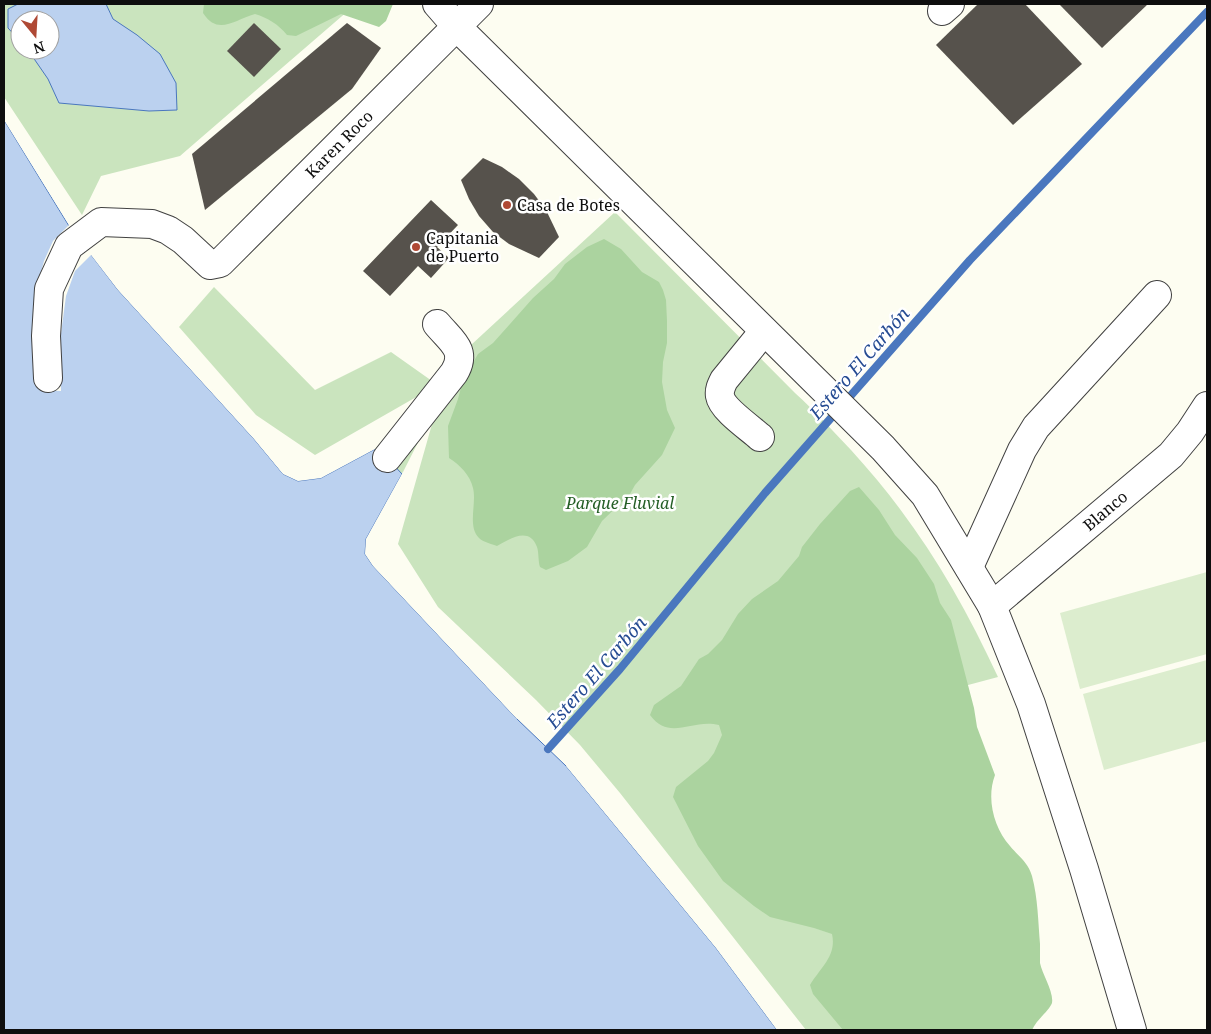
<svg xmlns="http://www.w3.org/2000/svg" width="1211" height="1034" font-family="'Noto Serif',serif">
	<style>
		.green { fill: #cae4be; fill-rule: evenodd }
		.forest { fill: #abd39f }
		.pitch { fill: #dcedce }
		.water { fill: #bbd1ef; stroke: #4a77be }
		.pier { fill: #fdfdf1 }
		.lines { fill: none; stroke-linecap: round; stroke-linejoin: round }
		.stream { stroke: #4a77be; stroke-width: 8 }
		.building { fill: #56524c }
		.minor-casing { stroke: #414141; stroke-width: 30 }
		.minor { stroke: #fff; stroke-width: 28 }
		.poi-dot { fill: #af4935; stroke: #fff; stroke-width: 2 }
		.labels { text-anchor: middle; dominant-baseline: central; stroke-width: 5; stroke-linejoin: round; paint-order: stroke }
		.street-label { font-size: 16px; fill: #0e0e0e; stroke: #fff }
		.poi-label { font-size: 16px; fill: #0e0e0e; stroke: #fff; text-anchor: start }
		.park-label { font-size: 16px; font-style: italic; fill: #255f26; stroke: #fff }
		.water-label { font-size: 18px; font-style: italic; fill: #254b92; stroke: #fff }
	</style>
	<rect width="100%" height="100%" fill="#fdfdf1"/>
	<g class="green">
		<path d="M 4,4 L 356,4 L 180,156 L 101,176 L 82,215 L 4,97 ZM 20,20 L 50,20 L 50,50 L 20,50 Z"/>
		<path d="M 615,212 L 795,393 C 815,411 832,430 851,450 C 915,520 958,591 998,677 L 927,696 L 1014,1030 L 806,1030 L 620,793 L 580,745 L 536,700 L 438,607 L 398,544 L 438,403 L 402,474 L 387,458 L 375,449 L 425,392 L 315,455 L 256,415 L 179,327 L 214,287 L 315,390 L 391,352 L 432,381 Z"/>
	</g>
	<g class="forest">
		<path d="M 204,4 L 393,4 L 386,21 L 379,27 L 341,14 L 296,36 L 287,35 C 278,24 268,18 255,14 C 234,20 218,36 203,13 Z"/>
		<path d="M 604,239 L 621,249 L 642,272 L 659,282 L 663,290 L 666,300 L 667,321 L 667,343 L 663,362 L 662,382 L 667,410 L 675,428 L 662,455 L 635,485 L 630,494 L 602,521 L 587,547 L 568,561 L 546,570 L 540,567 C 538,561 539,553 537,547 C 529,526 510,539 497,546 C 492,544 483,542 479,538 C 467,526 477,503 473,488 C 470,475 460,465 449,458 L 448,426 L 458,399 L 463,380 L 478,354 L 493,343 L 533,298 L 554,279 L 565,264 L 587,247 Z"/>
		<path d="M 859,487 L 879,510 L 895,535 L 917,558 L 934,584 L 940,603 L 951,620 L 974,708 L 977,727 L 995,775 C 986,799 994,828 1010,846 C 1019,857 1028,862 1032,876 C 1038,899 1038,921 1040,944 C 1040,950 1040,957 1040,963 C 1042,974 1054,992 1052,1003 C 1049,1011 1037,1019 1032,1030 L 843,1030 L 813,994 L 810,985 C 820,968 837,956 832,934 L 814,928 L 770,917 L 754,906 L 723,881 L 698,846 L 673,797 L 676,787 L 708,761 L 714,753 L 722,735 L 719,725 C 692,718 670,742 650,715 L 654,705 L 681,686 L 699,659 L 708,654 L 722,640 L 738,614 L 752,599 L 778,581 L 799,556 L 802,547 L 820,524 L 850,491 Z"/>
	</g>
	<g class="pitch">
		<path d="M 1207,572 L 1207,654 L 1080,689 L 1060,613 Z"/>
		<path d="M 1207,660 L 1207,741 L 1104,770 L 1083,694 Z"/>
	</g>
	<g class="water">
		<path d="M 18,4 L 106,4 L 113,19 L 137,35 L 160,54 L 176,83 L 177,110 L 149,111 L 59,103 L 48,79 L 28,50 L 50,50 L 50,20 L 20,20 L 20,41 L 8,28 L 8,9 Z"/>
		<path d="M 4,120 L 69,226 L 118,290 L 254,439 L 283,474 L 298,481 L 321,478 L 375,449 L 387,458 L 402,474 L 366,539 L 365,554 L 373,566 L 517,719 L 566,766 L 716,948 L 777,1030 L 4,1030 Z"/>
	</g>
	<g class="pier">
		<path d="M 4,117 L 9,123 L 71,224 L 120,288 L 256,437 L 284,472 L 299,478 L 321,475 L 374,447 L 376,448 L 375,449 L 321,478 L 298,481 L 283,474 L 254,439 L 118,290 L 91,255 L 75,271 L 66,296 L 60,341 L 61,391 L 40,390 L 36,339 L 34,298 L 44,261 L 53,241 L 69,225 L 4,120 Z"/>
		<path d="M 403,472 L 404,475 L 369,540 L 368,553 L 375,565 L 519,717 L 517,719 L 373,566 L 365,554 L 366,539 Z"/>
		<path d="M 567,764 L 717,946 L 780,1030 L 777,1030 L 716,948 L 566,766 Z"/>
	</g>
	<g class="lines">
		<path class="stream" d="M 548,749 L 620,669 L 765,493 L 970,260 L 1207,12"/>
	</g>
	<g class="building">
		<path d="M 978,4 L 1025,4 L 1082,64 L 1013,125 L 936,45 Z"/>
		<path d="M 1059,4 L 1148,4 L 1102,48 Z"/>
		<path d="M 254,23 L 281,49 L 254,77 L 227,51 Z"/>
		<path d="M 347,23 L 381,48 L 352,89 L 205,210 L 192,154 Z"/>
		<path d="M 483,158 L 502,167 L 519,179 L 534,194 L 546,210 L 559,237 L 539,258 L 509,244 L 493,232 L 479,216 L 469,199 L 461,180 Z"/>
		<path d="M 431,200 L 458,225 L 437,247 L 449,258 L 431,278 L 418,266 L 390,296 L 363,271 Z"/>
	</g>
	<g class="lines">
		<defs>
			<g id="minor">
				<path d="M 437,4 L 457,27 L 883,448 L 925,495 L 992,606 L 1031,704 L 1084,869 L 1132,1030"/>
				<path d="M 942,11 L 950,4"/>
				<path id="s1" d="M 48,378 L 46,336 L 49,289 L 69,246 L 101,222 L 152,224 L 168,230 L 183,240 L 210,265 L 220,263 L 479,4"/>
				<path d="M 760,437 C 750,428 722,409 720,396 C 719,390 721,386 724,380 L 764,331"/>
				<path d="M 387,458 L 454,373 C 468,350 451,341 437,324"/>
				<path d="M 969,567 L 1022,450 L 1036,427 L 1157,295"/>
				<path id="s2" d="M 992,606 L 1171,455 L 1190,432 L 1207,406"/>
			</g>
		</defs>
		<use href="#minor" class="minor-casing"/>
		<use href="#minor" class="minor"/>
	</g>
	<g class="poi-dot">
		<circle cx="507" cy="205" r="5"/>
		<circle cx="416" cy="247" r="5"/>
	</g>
	<g class="labels">
		<g class="street-label">
			<text stroke="none"><textPath href="#s1" startOffset="478">Karen Roco</textPath></text>
			<text stroke="none"><textPath href="#s2" startOffset="148">Blanco</textPath></text>
		</g>
		<g class="poi-label">
			<text x="517" y="205">Casa de Botes</text>
			<text x="426" y="238">Capitania<tspan x="426" dy="18">de Puerto</tspan></text>
		</g>
		<g class="park-label">
			<text x="620" y="503">Parque Fluvial</text>
		</g>
		<g class="water-label">
			<text transform="translate(859 363) rotate(-49)">Estero El Carbón</text>
			<text transform="translate(596 672) rotate(-49)">Estero El Carbón</text>
		</g>
	</g>
	<rect width="1211" height="1034" fill="none" stroke="#0e0e0e" stroke-width="10"/>
	<g transform="translate(35 35) rotate(162)"><circle r="24" fill="#ffffff" stroke="#9f9f9f"/>
	<path d="M0-4L9 19L0 12L-9 19Z" fill="#af4935"/>
	<text y="-8" font-size="14" font-weight="bold" text-anchor="middle" fill="#0e0e0e">N</text>
	</g>
</svg>
